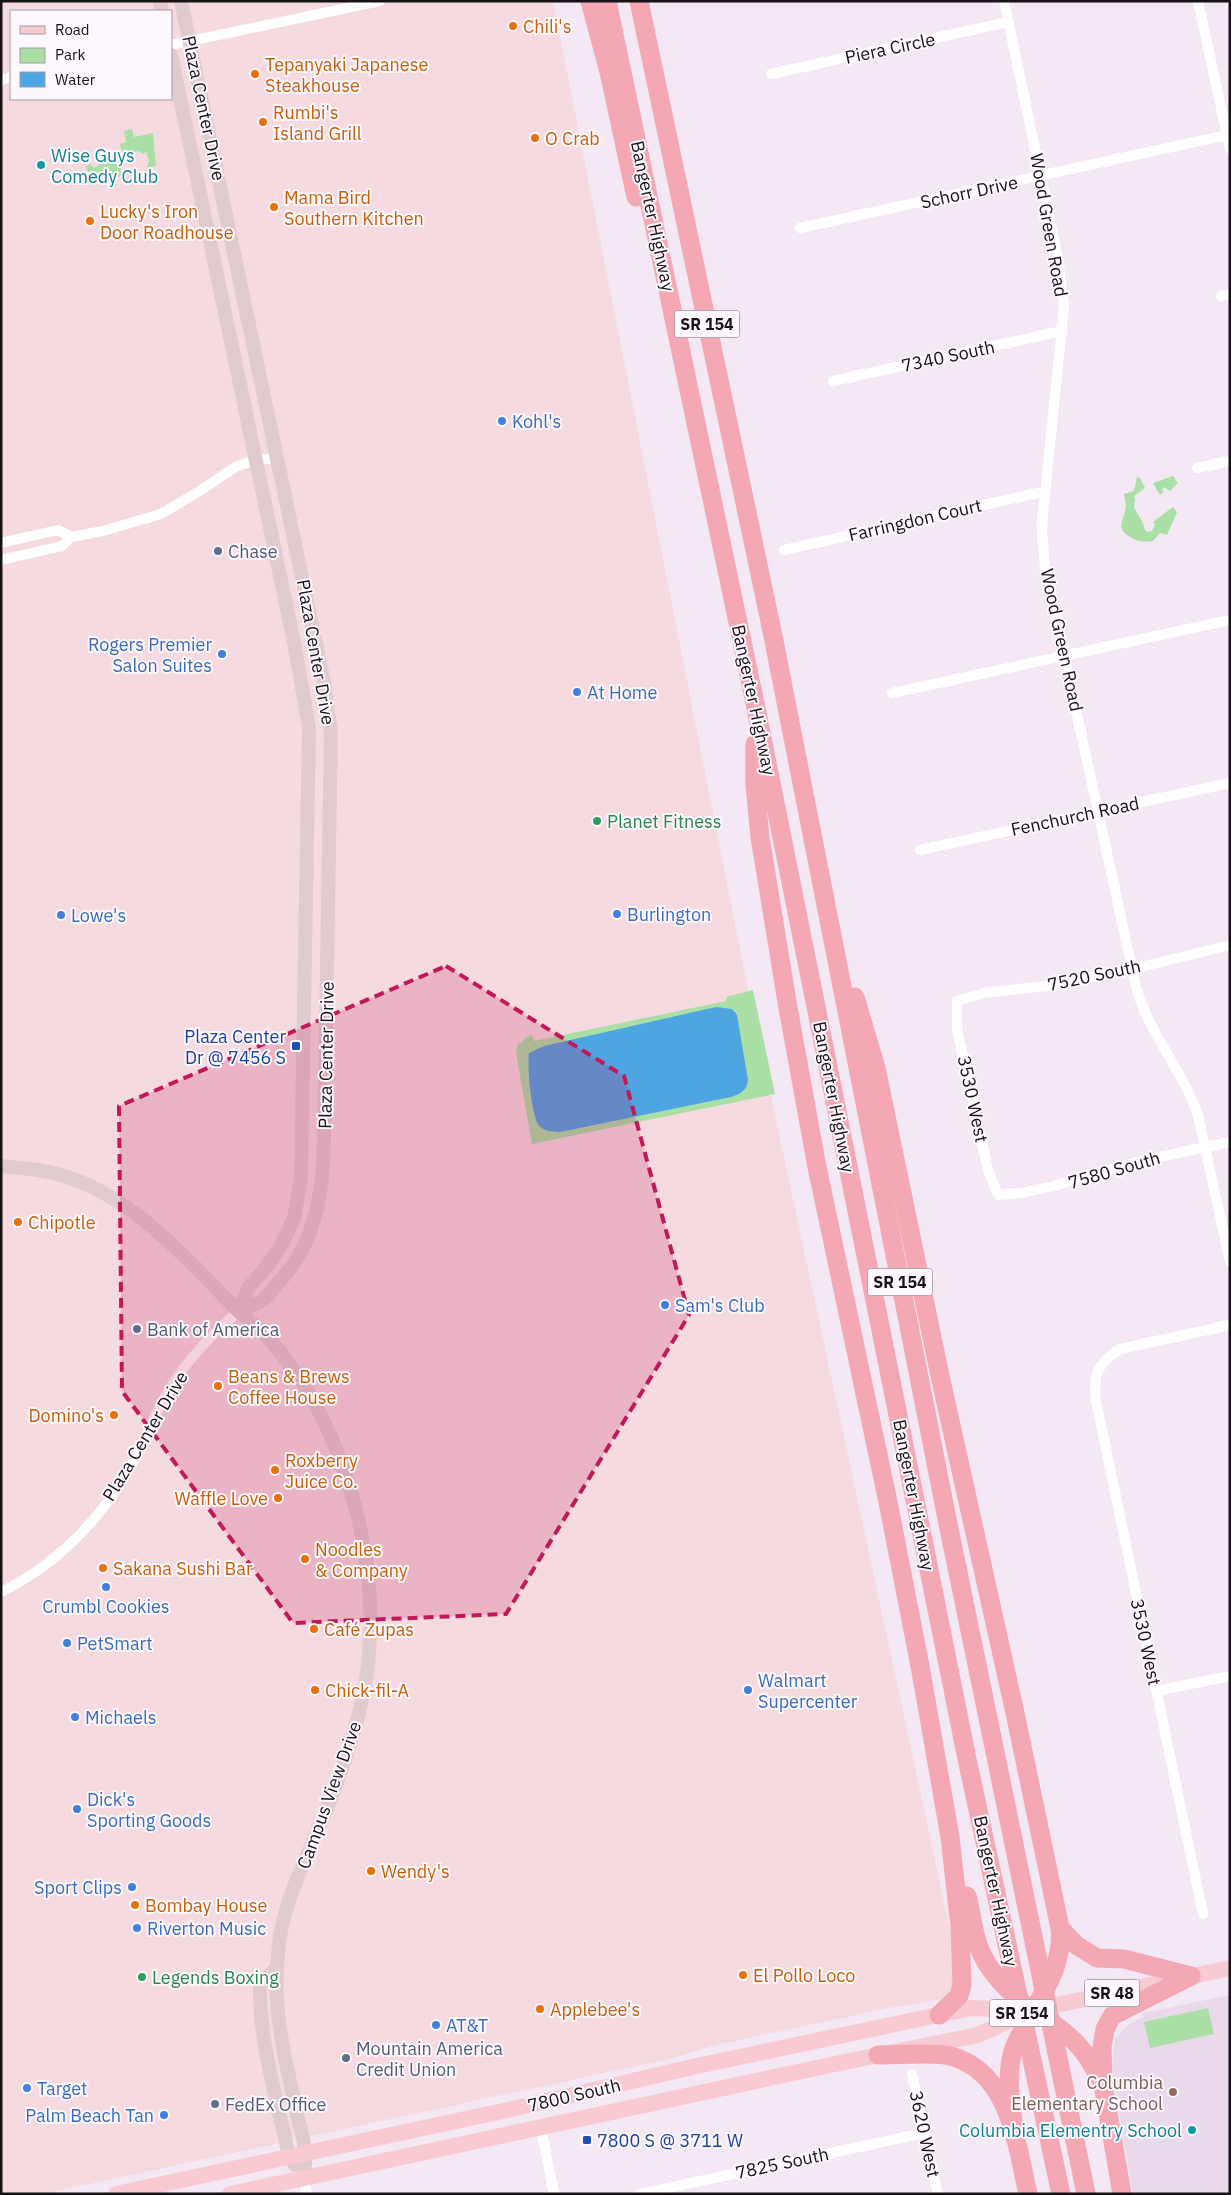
<svg xmlns="http://www.w3.org/2000/svg" width="1231" height="2195" font-family="'IBM Plex Sans',sans-serif">
	<style>
		.commercial { fill: #f5dbdf; fill-rule: evenodd }
		.built { fill: #ead9eb }
		.green { fill: #aae0a6 }
		.water { fill: #4da5e1 }
		.lines { fill: none; stroke-linecap: round; stroke-linejoin: round }
		.street { stroke: #fff; stroke-width: 10 }
		.secondary { stroke: #e0cccf; stroke-width: 14 }
		.primary { stroke: #f8cbd2; stroke-width: 16 }
		.highway { stroke: #f3a8b4; stroke-width: 19 }
		.marked { fill: #c2185b; fill-opacity: 0.2; stroke: #c2185b; stroke-width: 4; stroke-dasharray: 10 6; stroke-linejoin: round }
		.food-dot { fill: #e8710a; stroke: #fef7fe; stroke-width: 2 }
		.culture-dot { fill: #0f9aa8; stroke: #fef7fe; stroke-width: 2 }
		.shop-dot { fill: #3f7fe0; stroke: #fef7fe; stroke-width: 2 }
		.service-dot { fill: #5c6f8a; stroke: #fef7fe; stroke-width: 2 }
		.leisure-dot { fill: #2e9e5b; stroke: #fef7fe; stroke-width: 2 }
		.transit-dot { fill: #1a4fb4; stroke: #fef7fe; stroke-width: 2 }
		.education-dot { fill: #8d6e63; stroke: #fef7fe; stroke-width: 2 }
		.labels { text-anchor: middle; dominant-baseline: central; stroke-width: 4; stroke-linejoin: round; paint-order: stroke }
		.shield { fill: #fef7fe; stroke: #5c575c; stroke-width: 1 }
		.shield-label { font-size: 16px; font-weight: bold; fill: #161216 }
		.food-label { font-size: 18px; fill: #c56008; stroke: #fef7fe; text-anchor: start }
		.street-label { font-size: 18px; fill: #161216; stroke: #fef7fe }
		.culture-label { font-size: 18px; fill: #0d838f; stroke: #fef7fe; text-anchor: start }
		.shop-label { font-size: 18px; fill: #366cbe; stroke: #fef7fe; text-anchor: start }
		.service-label { font-size: 18px; fill: #4e5e75; stroke: #fef7fe; text-anchor: start }
		.leisure-label { font-size: 18px; fill: #27864d; stroke: #fef7fe; text-anchor: start }
		.transit-label { font-size: 18px; fill: #164399; stroke: #fef7fe; text-anchor: end }
		.education-label { font-size: 18px; fill: #785e54; stroke: #fef7fe; text-anchor: end }
	</style>
	<rect width="100%" height="100%" fill="#f3e8f4"/>
	<path class="commercial" d="M 1,1 L 553,1 L 747,985 L 953,1944 L 955,1990 L 944,1999 L 888,2008 L 716,2045 L 669,2059 L 43,2194 L 1,2194 ZM 11,11 L 171,11 L 171,99 L 11,99 Z"/>
	<path class="built" d="M 1230,1995 L 1230,2194 L 1133,2194 L 1112,2069 L 1115,2039 L 1129,2024 L 1143,2017 L 1143,2013 Z"/>
	<g class="green">
		<path d="M 132,129 L 134,137 L 153,133 L 156,166 L 147,168 L 149,161 L 146,152 L 143,154 L 138,151 L 132,153 L 122,152 L 120,144 L 126,142 L 124,131 Z"/>
		<path d="M 116,160 L 119,162 L 122,176 L 108,179 L 106,173 L 93,176 L 92,172 L 88,172 L 86,167 L 90,164 L 94,168 L 104,161 L 112,163 Z"/>
		<path d="M 1173,476 L 1178,483 L 1170,491 L 1164,487 L 1162,490 L 1164,492 L 1160,495 L 1153,483 Z"/>
		<path d="M 1137,477 L 1140,478 L 1145,488 L 1134,496 L 1135,499 L 1134,507 L 1143,523 L 1145,530 L 1147,532 L 1152,531 L 1155,524 L 1153,522 L 1173,507 L 1177,512 L 1167,535 L 1160,533 L 1153,541 C 1146,542 1140,542 1134,539 C 1112,528 1125,521 1126,506 C 1126,502 1124,497 1124,494 L 1134,491 Z"/>
		<path d="M 753,990 L 775,1094 L 532,1144 L 516,1053 L 518,1043 L 521,1044 L 524,1039 L 532,1034 L 534,1041 L 726,1001 L 726,997 Z"/>
		<path d="M 1208,2008 L 1214,2034 L 1150,2048 L 1144,2022 Z"/>
	</g>
	<path class="water" d="M 716,1007 L 732,1009 L 737,1015 L 748,1080 C 747,1091 740,1094 731,1097 L 560,1132 C 551,1131 543,1132 538,1124 C 531,1111 527,1067 529,1053 L 544,1046 Z"/>
	<g class="lines">
		<g class="street">
			<path d="M 1004,1 L 1058,258 L 1064,306 L 1043,514 L 1042,530 L 1045,567 L 1137,991 C 1151,1036 1183,1071 1198,1115 L 1230,1262"/>
			<path d="M 1198,1 L 1230,149"/>
			<path d="M 171,45 L 380,1"/>
			<path d="M 771,74 L 1008,22"/>
			<path d="M 1,80 L 11,77"/>
			<path d="M 800,228 L 1227,135"/>
			<path d="M 1221,296 L 1230,294"/>
			<path d="M 833,381 L 1062,331"/>
			<path d="M 1197,468 L 1230,461"/>
			<path d="M 1,543 L 58,530 L 71,537"/>
			<path d="M 784,550 L 1046,491"/>
			<path d="M 1,560 L 62,546 L 71,537 L 103,531 L 161,514 L 198,492 L 237,466 L 256,460 L 278,458"/>
			<path d="M 892,693 L 1230,620"/>
			<path d="M 920,850 L 1230,783"/>
			<path d="M 1230,945 L 1132,969 L 1054,985 L 984,993 L 957,1001 L 957,1029 L 988,1170 L 998,1195 L 1023,1193 L 1057,1185 L 1136,1162 L 1230,1142"/>
			<path d="M 1,1592 C 54,1566 96,1524 127,1473 C 139,1452 148,1430 159,1408 C 177,1371 207,1338 239,1311"/>
			<path d="M 1156,1691 L 1230,1676"/>
			<path d="M 1203,1914 L 1096,1401 C 1093,1374 1097,1364 1120,1349 L 1230,1325"/>
			<path d="M 912,2074 L 938,2194"/>
			<path d="M 541,2128 L 554,2194"/>
			<path d="M 304,2178 L 307,2194"/>
			<path d="M 640,2194 L 924,2133"/>
		</g>
		<g class="secondary">
			<path d="M 160,1 L 162,11"/>
			<path d="M 181,1 L 324,682 L 331,733 L 324,1141 C 323,1193 316,1244 278,1283 C 273,1289 267,1298 260,1302 C 253,1306 245,1308 239,1311"/>
			<path d="M 171,55 L 295,647 L 309,728 L 301,1176 L 294,1218 L 282,1244 L 268,1265 L 248,1288 L 239,1311"/>
			<path d="M 1,1166 C 23,1168 47,1170 67,1177 C 124,1195 171,1242 212,1284 C 222,1294 231,1305 242,1314 C 251,1322 261,1330 269,1339 C 346,1423 384,1568 366,1679 C 357,1734 337,1784 316,1835 C 301,1870 283,1906 279,1944 C 275,1976 276,2009 282,2041 C 286,2067 293,2092 298,2118 C 301,2129 305,2142 305,2154 C 306,2162 304,2170 304,2178"/>
			<path d="M 276,1968 L 260,1985 C 259,2042 277,2100 289,2156 L 295,2165"/>
		</g>
		<g class="primary">
			<path d="M 116,2194 L 503,2111 L 697,2066 L 971,2008 L 1028,2010"/>
			<path d="M 230,2194 L 835,2064 L 978,2035 L 1033,2010 L 1230,1968"/>
		</g>
		<g class="highway">
			<path d="M 590,1 L 609,72 L 636,197"/>
			<path d="M 607,1 L 755,703 L 967,1759 L 1061,2194"/>
			<path d="M 639,1 L 772,631 L 947,1519 L 1086,2194"/>
			<path d="M 755,744 L 755,785 L 760,837 L 788,1008 L 817,1167 L 888,1502 L 920,1666 L 950,1837 L 960,1926 L 962,1985 L 959,1996 L 939,2015"/>
			<path d="M 855,997 L 876,1068 L 940,1376 L 1015,1713 L 1060,1928 C 1064,1968 1040,1996 1023,2030 C 1019,2037 1015,2044 1013,2051 C 1005,2079 1012,2110 1015,2138"/>
			<path d="M 967,1896 C 971,1910 972,1924 976,1938 C 983,1965 1001,1984 1021,2001"/>
			<path d="M 1060,1928 L 1076,1945 L 1097,1958 L 1124,1959 L 1191,1976"/>
			<path d="M 1048,2020 C 1078,2041 1086,2052 1103,2084"/>
			<path d="M 878,2055 C 895,2055 937,2052 951,2056 C 1010,2073 1016,2142 1028,2194"/>
			<path d="M 1122,2194 L 1103,2084 L 1102,2047 L 1105,2029 L 1112,2016 L 1191,1976"/>
		</g>
	</g>
	<path class="marked" d="M 446,966 L 624,1076 L 689,1315 L 506,1614 L 293,1623 L 122,1391 L 119,1106 Z"/>
	<g class="food-dot">
		<circle cx="513" cy="26" r="5"/>
		<circle cx="255" cy="74" r="5"/>
		<circle cx="263" cy="122" r="5"/>
		<circle cx="535" cy="138" r="5"/>
		<circle cx="274" cy="207" r="5"/>
		<circle cx="90" cy="221" r="5"/>
		<circle cx="18" cy="1222" r="5"/>
		<circle cx="218" cy="1386" r="5"/>
		<circle cx="114" cy="1415" r="5"/>
		<circle cx="275" cy="1470" r="5"/>
		<circle cx="278" cy="1498" r="5"/>
		<circle cx="305" cy="1559" r="5"/>
		<circle cx="103" cy="1568" r="5"/>
		<circle cx="314" cy="1629" r="5"/>
		<circle cx="315" cy="1690" r="5"/>
		<circle cx="371" cy="1871" r="5"/>
		<circle cx="135" cy="1905" r="5"/>
		<circle cx="743" cy="1975" r="5"/>
		<circle cx="540" cy="2009" r="5"/>
	</g>
	<g class="culture-dot">
		<circle cx="41" cy="165" r="5"/>
		<circle cx="1192" cy="2130" r="5"/>
	</g>
	<g class="shop-dot">
		<circle cx="502" cy="421" r="5"/>
		<circle cx="222" cy="654" r="5"/>
		<circle cx="577" cy="692" r="5"/>
		<circle cx="617" cy="914" r="5"/>
		<circle cx="61" cy="915" r="5"/>
		<circle cx="665" cy="1305" r="5"/>
		<circle cx="106" cy="1587" r="5"/>
		<circle cx="67" cy="1643" r="5"/>
		<circle cx="748" cy="1690" r="5"/>
		<circle cx="75" cy="1717" r="5"/>
		<circle cx="77" cy="1809" r="5"/>
		<circle cx="132" cy="1887" r="5"/>
		<circle cx="137" cy="1928" r="5"/>
		<circle cx="436" cy="2025" r="5"/>
		<circle cx="27" cy="2088" r="5"/>
		<circle cx="164" cy="2115" r="5"/>
	</g>
	<g class="service-dot">
		<circle cx="218" cy="551" r="5"/>
		<circle cx="137" cy="1329" r="5"/>
		<circle cx="346" cy="2058" r="5"/>
		<circle cx="215" cy="2104" r="5"/>
	</g>
	<g class="leisure-dot">
		<circle cx="597" cy="821" r="5"/>
		<circle cx="142" cy="1977" r="5"/>
	</g>
	<g class="transit-dot">
		<rect x="291" y="1041" width="10" height="10" rx="2.5"/>
		<rect x="582" y="2135" width="10" height="10" rx="2.5"/>
	</g>
	<circle class="education-dot" cx="1173" cy="2092" r="5"/>
	<g class="labels">
		<g class="shield">
			<rect x="674.5" y="310.5" width="65" height="27" rx="4"/>
			<rect x="867.5" y="1268.5" width="65" height="27" rx="4"/>
			<rect x="1084.5" y="1979.5" width="55" height="27" rx="4"/>
			<rect x="989.5" y="1999.5" width="65" height="27" rx="4"/>
		</g>
		<g class="shield-label">
			<text x="707" y="324">SR 154</text>
			<text x="900" y="1282">SR 154</text>
			<text x="1112" y="1993">SR 48</text>
			<text x="1022" y="2013">SR 154</text>
		</g>
		<g class="food-label">
			<text x="523" y="26">Chili's</text>
			<text x="265" y="64">Tepanyaki Japanese<tspan x="265" dy="21">Steakhouse</tspan></text>
			<text x="273" y="112">Rumbi's<tspan x="273" dy="21">Island Grill</tspan></text>
			<text x="545" y="138">O Crab</text>
			<text x="284" y="197">Mama Bird<tspan x="284" dy="21">Southern Kitchen</tspan></text>
			<text x="100" y="211">Lucky's Iron<tspan x="100" dy="21">Door Roadhouse</tspan></text>
			<text x="28" y="1222">Chipotle</text>
			<text x="228" y="1376">Beans &amp; Brews<tspan x="228" dy="21">Coffee House</tspan></text>
			<text x="104" y="1415" text-anchor="end">Domino's</text>
			<text x="285" y="1460">Roxberry<tspan x="285" dy="21">Juice Co.</tspan></text>
			<text x="268" y="1498" text-anchor="end">Waffle Love</text>
			<text x="315" y="1549">Noodles<tspan x="315" dy="21">&amp; Company</tspan></text>
			<text x="113" y="1568">Sakana Sushi Bar</text>
			<text x="324" y="1629">Café Zupas</text>
			<text x="325" y="1690">Chick-fil-A</text>
			<text x="381" y="1871">Wendy's</text>
			<text x="145" y="1905">Bombay House</text>
			<text x="753" y="1975">El Pollo Loco</text>
			<text x="550" y="2009">Applebee's</text>
		</g>
		<g class="street-label">
			<text transform="translate(890 48) rotate(-12)">Piera Circle</text>
			<text transform="translate(204 108) rotate(78)">Plaza Center Drive</text>
			<text transform="translate(969 192) rotate(-12)">Schorr Drive</text>
			<text transform="translate(653 216) rotate(78)">Bangerter Highway</text>
			<text transform="translate(1049 225) rotate(80)">Wood Green Road</text>
			<text transform="translate(948 356) rotate(-12)">7340 South</text>
			<text transform="translate(915 520) rotate(-13)">Farringdon Court</text>
			<text transform="translate(1062 640) rotate(78)">Wood Green Road</text>
			<text transform="translate(316 652) rotate(80)">Plaza Center Drive</text>
			<text transform="translate(754 700) rotate(78)">Bangerter Highway</text>
			<text transform="translate(1075 816) rotate(-12)">Fenchurch Road</text>
			<text transform="translate(1094 975) rotate(-12)">7520 South</text>
			<text transform="translate(326 1055) rotate(-89)">Plaza Center Drive</text>
			<text transform="translate(834 1097) rotate(79)">Bangerter Highway</text>
			<text transform="translate(973 1099) rotate(78)">3530 West</text>
			<text transform="translate(1114 1170) rotate(-16)">7580 South</text>
			<text transform="translate(145 1436) rotate(-59)">Plaza Center Drive</text>
			<text transform="translate(914 1495) rotate(79)">Bangerter Highway</text>
			<text transform="translate(1146 1642) rotate(78)">3530 West</text>
			<text transform="translate(329 1795) rotate(-70)">Campus View Drive</text>
			<text transform="translate(996 1891) rotate(78)">Bangerter Highway</text>
			<text transform="translate(574 2095) rotate(-13)">7800 South</text>
			<text transform="translate(925 2134) rotate(78)">3620 West</text>
			<text transform="translate(782 2163) rotate(-12)">7825 South</text>
		</g>
		<g class="culture-label">
			<text x="51" y="155">Wise Guys<tspan x="51" dy="21">Comedy Club</tspan></text>
			<text x="1182" y="2130" text-anchor="end">Columbia Elementry School</text>
		</g>
		<g class="shop-label">
			<text x="512" y="421">Kohl's</text>
			<text x="212" y="644" text-anchor="end">Rogers Premier<tspan x="212" dy="21">Salon Suites</tspan></text>
			<text x="587" y="692">At Home</text>
			<text x="627" y="914">Burlington</text>
			<text x="71" y="915">Lowe's</text>
			<text x="675" y="1305">Sam's Club</text>
			<text x="106" y="1606" text-anchor="middle">Crumbl Cookies</text>
			<text x="77" y="1643">PetSmart</text>
			<text x="758" y="1680">Walmart<tspan x="758" dy="21">Supercenter</tspan></text>
			<text x="85" y="1717">Michaels</text>
			<text x="87" y="1799">Dick's<tspan x="87" dy="21">Sporting Goods</tspan></text>
			<text x="122" y="1887" text-anchor="end">Sport Clips</text>
			<text x="147" y="1928">Riverton Music</text>
			<text x="446" y="2025">AT&amp;T</text>
			<text x="37" y="2088">Target</text>
			<text x="154" y="2115" text-anchor="end">Palm Beach Tan</text>
		</g>
		<g class="service-label">
			<text x="228" y="551">Chase</text>
			<text x="147" y="1329">Bank of America</text>
			<text x="356" y="2048">Mountain America<tspan x="356" dy="21">Credit Union</tspan></text>
			<text x="225" y="2104">FedEx Office</text>
		</g>
		<g class="leisure-label">
			<text x="607" y="821">Planet Fitness</text>
			<text x="152" y="1977">Legends Boxing</text>
		</g>
		<g class="transit-label">
			<text x="286" y="1036">Plaza Center<tspan x="286" dy="21">Dr @ 7456 S</tspan></text>
			<text x="597" y="2140" text-anchor="start">7800 S @ 3711 W</text>
		</g>
		<g class="education-label">
			<text x="1163" y="2082">Columbia<tspan x="1163" dy="21">Elementary School</tspan></text>
		</g>
	</g>
	<rect width="1231" height="2195" fill="none" stroke="#161216" stroke-width="5"/>
	<rect x="10" y="10" width="162" height="90" fill="#fef7fe" stroke="#a19ba1"/>
	<rect x="20" y="26" width="25" height="8" fill="#f8cbd2" stroke="#a19ba1"/>
	<text x="55" y="35" font-size="15" fill="#161216">Road</text>
	<rect x="20" y="48" width="25" height="15" fill="#aae0a6" stroke="#a19ba1"/>
	<text x="55" y="60" font-size="15" fill="#161216">Park</text>
	<rect x="20" y="72" width="25" height="15" fill="#4da5e1" stroke="#a19ba1"/>
	<text x="55" y="85" font-size="15" fill="#161216">Water</text>
</svg>
